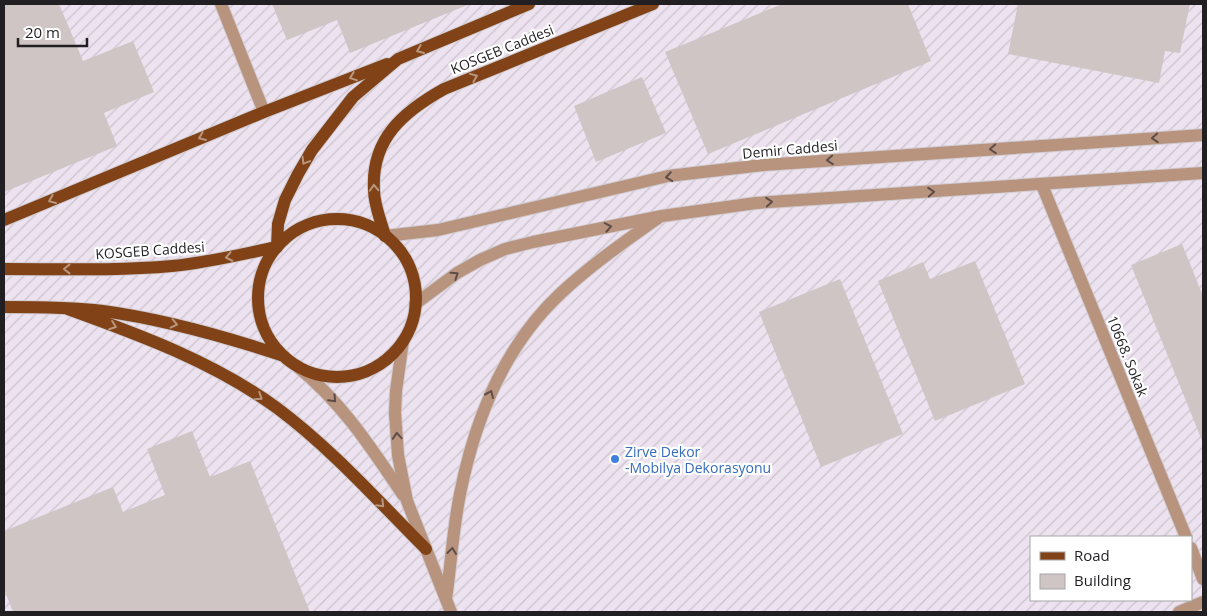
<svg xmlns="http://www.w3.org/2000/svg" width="1207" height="616" font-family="'Open Sans',sans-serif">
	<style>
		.industrial { fill: url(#industrial-furrows); fill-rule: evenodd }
		.building { fill: #cfc5c5 }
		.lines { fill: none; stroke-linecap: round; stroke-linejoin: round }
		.minor-casing { stroke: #d1ccd2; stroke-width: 14 }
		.major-casing { stroke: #d1ccd2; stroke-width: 14 }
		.minor { stroke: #b8937e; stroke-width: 12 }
		.major { stroke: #804216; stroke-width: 12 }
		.oneway { stroke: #b9977f }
		.oneway2 { stroke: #5d4d47 }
		.shop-dot { fill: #3f7fe0; stroke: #fff; stroke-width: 2 }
		.labels { text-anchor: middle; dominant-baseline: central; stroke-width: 4.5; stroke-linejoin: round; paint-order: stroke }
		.street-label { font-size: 14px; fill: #211f22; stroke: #fff }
		.shop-label { font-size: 14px; fill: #366cbe; stroke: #fff; text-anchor: start }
	</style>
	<defs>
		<pattern id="industrial-furrows" width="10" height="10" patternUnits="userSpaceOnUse" patternTransform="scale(1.25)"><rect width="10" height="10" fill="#ede3f0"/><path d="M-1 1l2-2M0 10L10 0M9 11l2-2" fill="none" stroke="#cbc2ce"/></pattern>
	</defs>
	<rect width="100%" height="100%" fill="#f8f2f9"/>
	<path class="industrial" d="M 4,4 L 1203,4 L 1203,612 L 4,612 ZM 1031,537 L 1191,537 L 1191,600 L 1031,600 Z"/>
	<g class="building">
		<path d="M 4,4 L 59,4 L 83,61 L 133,41 L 154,92 L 104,113 L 117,146 L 4,192 Z"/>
		<path d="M 272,4 L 470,4 L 350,53 L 337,20 L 287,40 Z"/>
		<path d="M 782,4 L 908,4 L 931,61 L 708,154 L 665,52 Z"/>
		<path d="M 1018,4 L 1190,4 L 1180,53 L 1165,51 L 1159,83 L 1008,54 Z"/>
		<path d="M 642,77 L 666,133 L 596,162 L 574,106 Z"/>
		<path d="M 1182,244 L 1203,296 L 1203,443 L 1131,265 Z"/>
		<path d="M 975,261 L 1025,384 L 935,421 L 878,281 L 923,262 L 930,279 Z"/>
		<path d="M 840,279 L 903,434 L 821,467 L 759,312 Z"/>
		<path d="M 192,431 L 210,477 L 250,461 L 310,612 L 13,612 L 4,589 L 4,531 L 113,487 L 123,512 L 165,495 L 147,449 Z"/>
	</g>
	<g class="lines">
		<defs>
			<g id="minor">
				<path d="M 221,4 L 264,112"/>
				<path d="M 1042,185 L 1186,537"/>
				<path d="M 385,236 L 438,230 L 668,176 L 763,165 L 1203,135"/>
				<path d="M 415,304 L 457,273 L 480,260 L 505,249 L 533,242 L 662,216 L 756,203 L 1203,173"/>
				<path d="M 403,341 L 396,391 L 395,413 L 398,455 L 407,501 L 451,612"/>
				<path d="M 297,366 C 343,404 370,446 403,495"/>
				<path d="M 1191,548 L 1203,579"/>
				<path d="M 446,599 C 451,564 453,528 460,494 C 475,418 504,346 561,293 C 591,265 624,242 658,218"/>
				<path d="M 1179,612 L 1203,602"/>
			</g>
			<g id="major">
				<circle cx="337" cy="298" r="79"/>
				<path d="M 4,220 L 264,112 L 387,64"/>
				<path d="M 385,236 C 381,221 374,205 374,190 C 371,139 403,112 444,89 L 653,4"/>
				<path d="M 4,269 C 59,269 116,271 172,266 C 207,263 242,254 277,247 L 278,224 L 285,200 L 298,174 L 312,150 L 353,97 L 398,59 L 529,4"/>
				<path d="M 4,307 C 36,307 70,307 103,311 C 163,319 223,336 281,355"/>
				<path d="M 68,309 C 140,335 214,362 277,408 C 332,449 378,501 426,549"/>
			</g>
		</defs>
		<use href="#minor" class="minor-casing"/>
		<use href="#major" class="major-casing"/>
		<use href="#minor" class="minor"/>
		<use href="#major" class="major"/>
	</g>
	<defs><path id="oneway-chevron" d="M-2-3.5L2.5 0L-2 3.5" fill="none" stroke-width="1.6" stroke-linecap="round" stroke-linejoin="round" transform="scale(1.25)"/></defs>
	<g class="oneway">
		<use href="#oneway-chevron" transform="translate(420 50) rotate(157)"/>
		<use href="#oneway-chevron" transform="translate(353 77) rotate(159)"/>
		<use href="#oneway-chevron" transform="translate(474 77) rotate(-22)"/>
		<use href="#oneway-chevron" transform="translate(202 137) rotate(157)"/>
		<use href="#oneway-chevron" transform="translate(305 161) rotate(121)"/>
		<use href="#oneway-chevron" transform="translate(374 188) rotate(-93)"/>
		<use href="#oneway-chevron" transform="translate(52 200) rotate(157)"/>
		<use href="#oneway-chevron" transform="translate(229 257) rotate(168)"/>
		<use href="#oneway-chevron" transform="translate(67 269) rotate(180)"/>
		<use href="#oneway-chevron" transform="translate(174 324) rotate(13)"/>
		<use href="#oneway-chevron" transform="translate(113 326) rotate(20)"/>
		<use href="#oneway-chevron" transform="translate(259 397) rotate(33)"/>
		<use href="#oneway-chevron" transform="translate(381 504) rotate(45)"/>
	</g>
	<g class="oneway2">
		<use href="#oneway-chevron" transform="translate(1155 138) rotate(176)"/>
		<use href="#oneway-chevron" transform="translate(993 149) rotate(176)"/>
		<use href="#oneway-chevron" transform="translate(830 160) rotate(176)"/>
		<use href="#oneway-chevron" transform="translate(669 177) rotate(171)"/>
		<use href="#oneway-chevron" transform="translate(931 192) rotate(-4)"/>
		<use href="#oneway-chevron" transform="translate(769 202) rotate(-4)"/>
		<use href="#oneway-chevron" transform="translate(608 227) rotate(-11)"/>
		<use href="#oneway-chevron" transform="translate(455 275) rotate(-34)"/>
		<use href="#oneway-chevron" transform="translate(490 394) rotate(-66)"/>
		<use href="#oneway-chevron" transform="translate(333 399) rotate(47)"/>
		<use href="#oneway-chevron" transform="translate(397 436) rotate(-94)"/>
		<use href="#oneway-chevron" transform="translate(452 551) rotate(-83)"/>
	</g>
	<circle class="shop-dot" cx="615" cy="459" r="5"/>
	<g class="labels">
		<g class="street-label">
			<text transform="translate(502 49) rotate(-22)">KOSGEB Caddesi</text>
			<text transform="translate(790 149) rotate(-5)">Demir Caddesi</text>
			<text transform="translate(150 250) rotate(-4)">KOSGEB Caddesi</text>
			<text transform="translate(1128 356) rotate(68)">10668. Sokak</text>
		</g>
		<g class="shop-label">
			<text x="625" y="451">Zirve Dekor<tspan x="625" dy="16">-Mobilya Dekorasyonu</tspan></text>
		</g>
	</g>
	<rect width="1207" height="616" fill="none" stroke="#211f22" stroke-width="10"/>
	<rect x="1030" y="536" width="162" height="65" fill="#ffffff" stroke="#a6a5a7"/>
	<rect x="1040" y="552" width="25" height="8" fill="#804216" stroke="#a6a5a7"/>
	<text x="1074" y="561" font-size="15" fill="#211f22">Road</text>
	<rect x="1040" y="574" width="25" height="15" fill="#cfc5c5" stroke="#a6a5a7"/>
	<text x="1074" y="586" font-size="15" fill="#211f22">Building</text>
	<path d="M18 38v8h69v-8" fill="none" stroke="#211f22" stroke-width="2.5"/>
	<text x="25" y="38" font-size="15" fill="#211f22" stroke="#ffffff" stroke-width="4" paint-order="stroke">20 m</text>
</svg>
